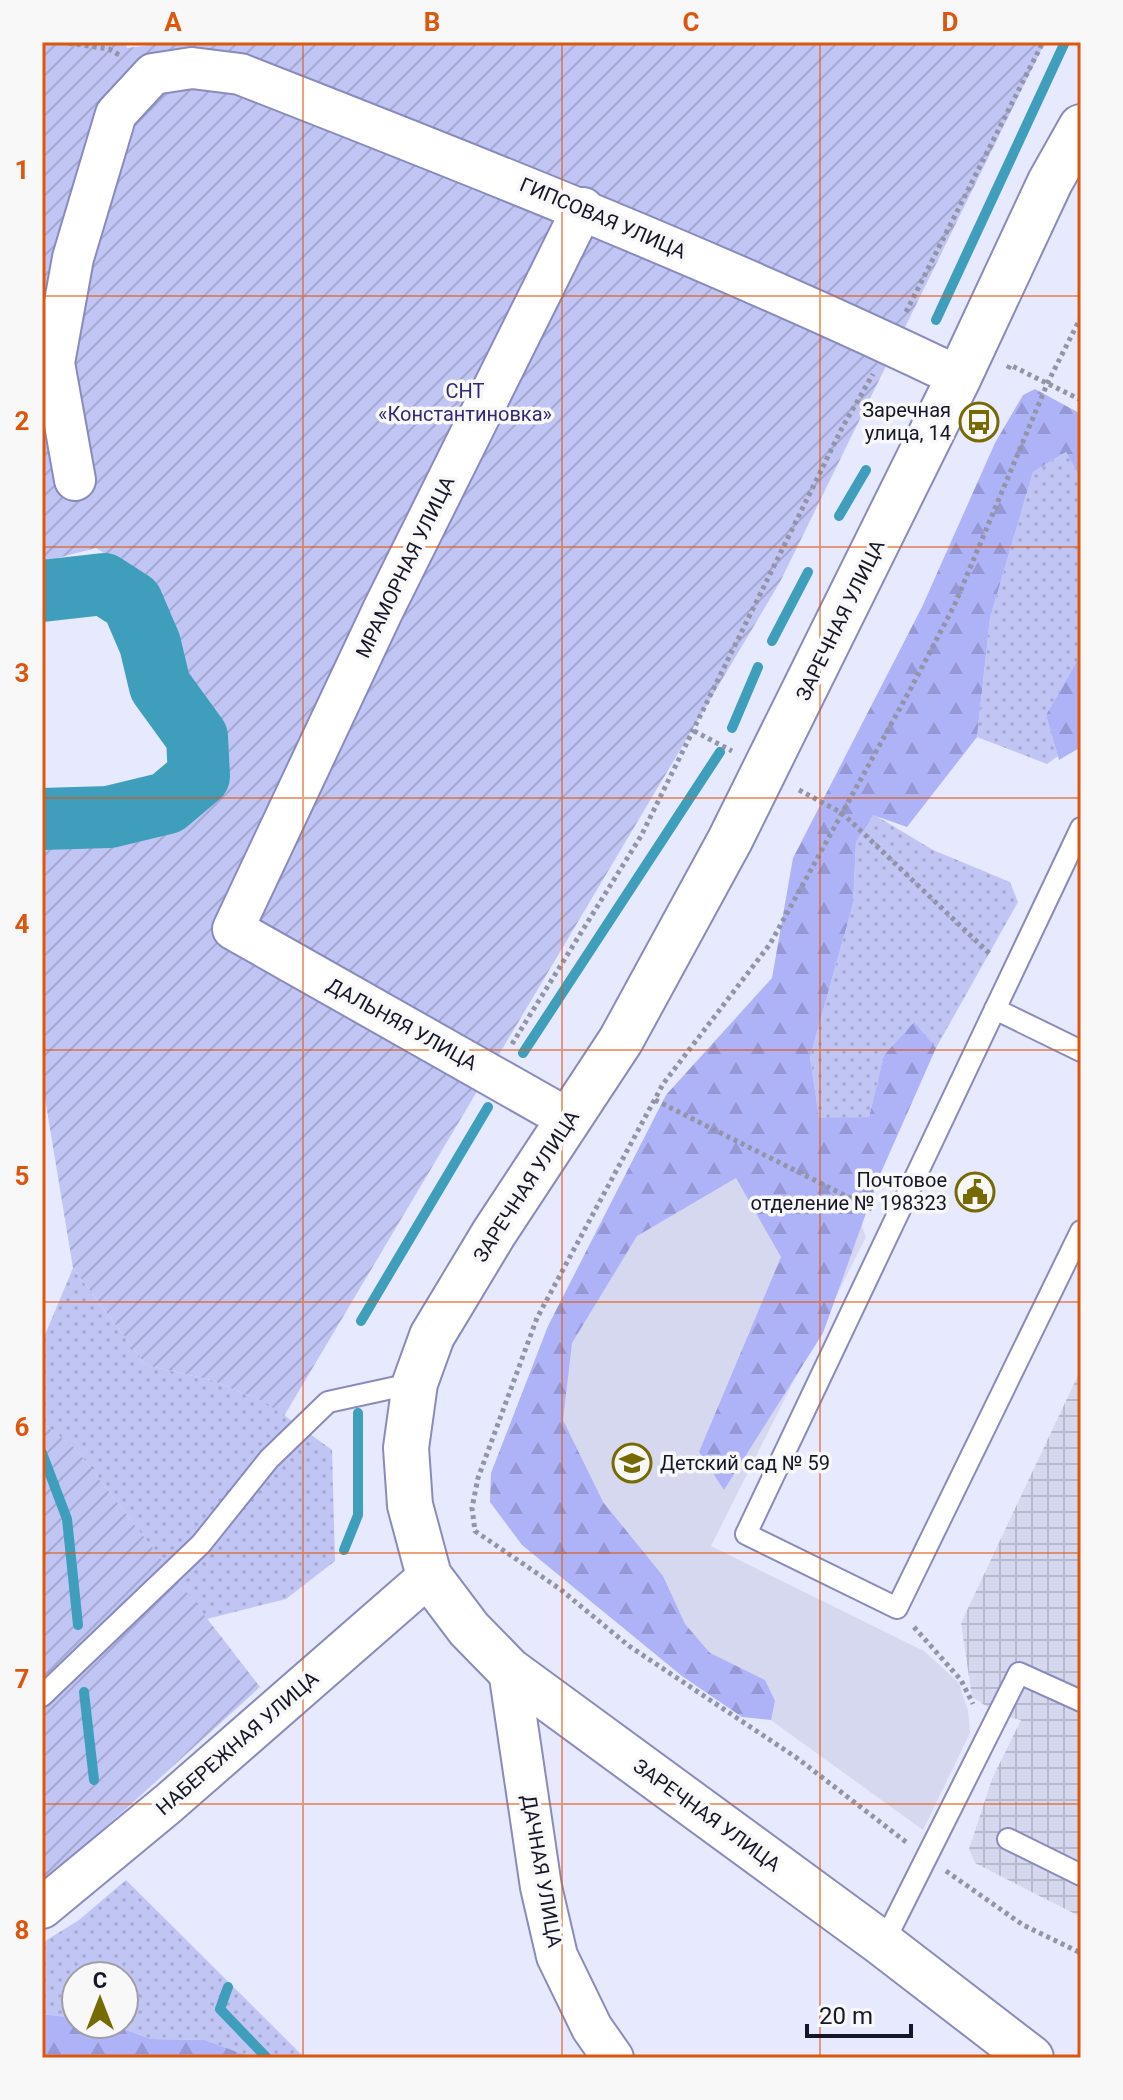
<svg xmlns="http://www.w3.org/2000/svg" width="1123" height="2100" font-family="Roboto,sans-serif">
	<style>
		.built { fill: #d6d8f0 }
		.industrial { fill: url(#industrial-grid) }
		.grass { fill: url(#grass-dots) }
		.forest { fill: url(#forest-firs) }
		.garden { fill: url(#garden-furrows) }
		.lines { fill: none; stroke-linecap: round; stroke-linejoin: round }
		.stream { stroke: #3e9ebb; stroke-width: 10 }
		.river { stroke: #3e9ebb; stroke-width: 62 }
		.lane-casing { stroke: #888bbc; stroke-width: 24 }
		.street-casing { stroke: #888bbc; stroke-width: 44 }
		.secondary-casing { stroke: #888bbc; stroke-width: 48 }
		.path { stroke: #9294a8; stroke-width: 5; stroke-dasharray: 4 4; stroke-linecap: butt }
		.lane { stroke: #fff; stroke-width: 20 }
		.street { stroke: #fff; stroke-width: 40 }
		.secondary { stroke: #fff; stroke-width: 44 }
		.grid { fill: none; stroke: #de560d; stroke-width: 2; stroke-opacity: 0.55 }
		.labels { text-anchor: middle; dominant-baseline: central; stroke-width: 7; stroke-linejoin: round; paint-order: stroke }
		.street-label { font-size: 20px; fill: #161629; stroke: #f8f8f8 }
		.park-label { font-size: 20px; fill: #312978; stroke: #f8f8f8 }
		.poi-label { font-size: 20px; fill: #161629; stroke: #f8f8f8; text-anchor: end }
		.neatline { fill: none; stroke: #de560d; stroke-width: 3 }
		.grid-label { font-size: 26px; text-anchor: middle; font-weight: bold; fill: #de560d }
	</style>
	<defs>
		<pattern id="industrial-grid" width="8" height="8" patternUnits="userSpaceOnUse" patternTransform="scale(2)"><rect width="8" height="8" fill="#d6d8f0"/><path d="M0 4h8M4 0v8" fill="none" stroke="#b7b9ce"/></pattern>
		<pattern id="grass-dots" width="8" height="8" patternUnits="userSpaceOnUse" patternTransform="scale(2)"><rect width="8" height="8" fill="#c1c5f4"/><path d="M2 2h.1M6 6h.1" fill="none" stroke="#a5a8d1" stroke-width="1.8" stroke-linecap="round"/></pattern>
		<pattern id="forest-firs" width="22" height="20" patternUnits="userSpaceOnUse" patternTransform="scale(2)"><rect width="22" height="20" fill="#aeb2f7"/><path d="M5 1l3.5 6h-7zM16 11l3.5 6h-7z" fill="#9598d4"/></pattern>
		<pattern id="garden-furrows" width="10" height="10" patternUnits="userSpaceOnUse" patternTransform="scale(2)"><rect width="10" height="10" fill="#c1c5f4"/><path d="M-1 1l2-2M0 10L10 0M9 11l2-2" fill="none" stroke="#a5a8d1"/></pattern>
	</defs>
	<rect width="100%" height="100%" fill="#e7e9fe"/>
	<path class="built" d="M 674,1120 L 856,1211 L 866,1237 L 711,1546 L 924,1651 L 959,1683 L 968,1711 L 970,1733 L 923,1830 L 739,1697 L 526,1422 Z"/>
	<path class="industrial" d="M 1081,1369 L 1081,1917 L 975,1863 L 969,1849 L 992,1779 L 1021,1720 L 1000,1715 L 972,1697 L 961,1623 Z"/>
	<g class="grass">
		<path d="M 1066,452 L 1081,479 L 1081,654 L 1046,715 L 1058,756 L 1047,764 L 977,737 L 990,618 L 1033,472 Z"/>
		<path d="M 873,814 L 933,850 L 1010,882 L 1018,902 L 936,1048 L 913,1023 L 884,1055 L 869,1117 L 819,1119 L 810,1057 L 853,904 L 856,842 Z"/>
		<path d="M 73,1268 L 146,1365 L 211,1380 L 266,1402 L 332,1450 L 335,1561 L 286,1599 L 207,1619 L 75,1448 L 42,1423 L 42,1342 Z"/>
		<path d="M 126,1880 L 303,2056 L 254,2058 L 205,2040 L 151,2039 L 110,2024 L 124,2024 L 124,1976 L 76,1976 L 76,2018 L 42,2014 L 42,1943 L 79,1920 Z"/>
	</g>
	<g class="forest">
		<path d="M 1035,389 L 1081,414 L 1081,479 L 1066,452 L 1033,472 L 990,618 L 977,737 L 907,827 L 873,815 L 856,842 L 853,904 L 810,1057 L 819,1118 L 869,1117 L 884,1055 L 914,1022 L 936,1048 L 879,1177 L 823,1333 L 724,1490 L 699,1452 L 781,1257 L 736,1178 L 637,1236 L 572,1343 L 563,1420 L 603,1502 L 663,1576 L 685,1624 L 710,1653 L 765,1680 L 775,1701 L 771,1720 L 742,1717 L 682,1676 L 522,1545 L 490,1502 L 491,1473 L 548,1326 L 666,1095 L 772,978 L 793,858 L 922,607 L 995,443 L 1023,395 Z"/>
		<path d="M 1081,654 L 1081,747 L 1059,760 L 1046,715 Z"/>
		<path d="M 42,2014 L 76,2018 L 76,2024 L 110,2024 L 151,2039 L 205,2040 L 254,2058 L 42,2058 Z"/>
	</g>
	<g class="garden">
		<path d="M 42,42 L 125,42 L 127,48 L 175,42 L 1045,42 L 780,582 L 284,1416 L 265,1402 L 211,1380 L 146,1365 L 73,1268 L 42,1080 L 42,842 L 110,836 L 201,808 L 229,755 L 184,673 L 152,583 L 96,548 L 42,562 Z"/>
		<path d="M 42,1423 L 75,1448 L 260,1687 L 42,1885 Z"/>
	</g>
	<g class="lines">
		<g class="stream">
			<path d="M 936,320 L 1065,42"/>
			<path d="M 839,516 L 866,470"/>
			<path d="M 772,641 L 808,572"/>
			<path d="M 732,728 L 758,667"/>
			<path d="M 523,1053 L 720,752"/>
			<path d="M 361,1321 L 488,1107"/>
			<path d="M 42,1453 L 67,1519 L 78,1625"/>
			<path d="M 344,1550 L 358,1515 L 358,1413"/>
			<path d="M 84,1692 L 94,1780"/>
			<path d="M 228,1987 L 220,2009 L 267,2058"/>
		</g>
		<path class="river" d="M 42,591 L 104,584 L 132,602 L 150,644 L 160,686 L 197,737 L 199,776 L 167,803 L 109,817 L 42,819"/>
		<defs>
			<g id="lane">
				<path d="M 1081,828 L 746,1534 L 897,1608 L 1081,1231"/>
				<path d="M 995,1009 L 1081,1051"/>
				<path d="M 42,1696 L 201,1544 L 269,1459 L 328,1402 L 415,1383"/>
				<path d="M 1008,1839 L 1081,1875"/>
				<path d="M 883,1944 L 1019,1673 L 1081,1701"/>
			</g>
			<g id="street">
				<path d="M 75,480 L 54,363 L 73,258 L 116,114 L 153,74 L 192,68 L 240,74 C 483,169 724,264 959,377"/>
				<path d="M 570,1120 L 233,929 L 383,610 L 583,208"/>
				<path d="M 509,1670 L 541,1887 L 557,1956 L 592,2028 L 613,2058"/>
				<path d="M 42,1908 L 169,1803 L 429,1576"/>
			</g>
			<path id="secondary" d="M 1031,2058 L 883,1944 L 509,1670 L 469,1629 L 429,1576 L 410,1505 L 406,1448 L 415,1383 L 432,1336 L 494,1233 L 621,1040 L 730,840 L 959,377 L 1050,182 L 1081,127"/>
		</defs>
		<use href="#lane" class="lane-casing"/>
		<use href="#street" class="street-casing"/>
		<use href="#secondary" class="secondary-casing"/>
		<g class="path">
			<path d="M 61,42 L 109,49 L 121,56"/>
			<path d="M 906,312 L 1043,42"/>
			<path d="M 1008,369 L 1010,365 L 1081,400"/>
			<path d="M 694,731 L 732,751"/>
			<path d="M 799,790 L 842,813 L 990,954"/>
			<path d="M 512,1044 L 641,836 L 842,428 L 873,374"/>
			<path d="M 655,1100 L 872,1209"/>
			<path d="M 914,1627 L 961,1680 L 973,1704"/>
			<path d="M 906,1842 L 797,1758 L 629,1646 L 560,1589 L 475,1531 L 472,1508 L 478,1478 L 537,1318 L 663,1084 L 770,944 L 911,688 L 954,606 L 1048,382 L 1081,317"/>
			<path d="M 946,1871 L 1023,1925 L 1081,1953"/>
		</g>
		<use href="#lane" class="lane"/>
		<use href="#street" class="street"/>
		<use href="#secondary" class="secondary"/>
	</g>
	<path class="grid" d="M 303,42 L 303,2058M 562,42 L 562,2058M 820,42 L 820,2058M 42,296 L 1081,296M 42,547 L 1081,547M 42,798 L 1081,798M 42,1050 L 1081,1050M 42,1302 L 1081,1302M 42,1553 L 1081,1553M 42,1804 L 1081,1804"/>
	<defs>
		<symbol id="bus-ring" viewBox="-11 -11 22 22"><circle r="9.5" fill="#f8f8f8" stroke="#766a02" stroke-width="1.5"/><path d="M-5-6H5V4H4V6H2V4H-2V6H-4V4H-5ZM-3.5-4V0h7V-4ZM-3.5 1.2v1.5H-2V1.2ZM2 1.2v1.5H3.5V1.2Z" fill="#766a02"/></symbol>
		<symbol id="civic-ring" viewBox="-11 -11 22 22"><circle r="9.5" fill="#f8f8f8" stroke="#766a02" stroke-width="1.5"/><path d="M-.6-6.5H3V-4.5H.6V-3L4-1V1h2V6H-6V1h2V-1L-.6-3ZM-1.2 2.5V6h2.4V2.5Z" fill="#766a02"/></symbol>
		<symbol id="school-ring" viewBox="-11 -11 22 22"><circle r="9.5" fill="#f8f8f8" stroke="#766a02" stroke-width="1.5"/><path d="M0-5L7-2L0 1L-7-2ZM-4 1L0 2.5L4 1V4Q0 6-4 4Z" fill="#766a02"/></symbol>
	</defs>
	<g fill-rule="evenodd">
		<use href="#bus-ring" x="957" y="400" width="44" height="44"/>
		<use href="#civic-ring" x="953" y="1170" width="44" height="44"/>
		<use href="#school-ring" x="610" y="1441" width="44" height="44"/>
	</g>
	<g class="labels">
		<g class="street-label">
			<text transform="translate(603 218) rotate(23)">ГИПСОВАЯ УЛИЦА</text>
			<text transform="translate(405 567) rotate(-64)">МРАМОРНАЯ УЛИЦА</text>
			<text transform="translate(840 620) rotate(-64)">ЗАРЕЧНАЯ УЛИЦА</text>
			<text transform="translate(402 1024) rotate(29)">ДАЛЬНЯЯ УЛИЦА</text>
			<text transform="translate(526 1186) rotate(-57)">ЗАРЕЧНАЯ УЛИЦА</text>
			<text transform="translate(237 1743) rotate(-41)">НАБЕРЕЖНАЯ УЛИЦА</text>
			<text transform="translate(707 1815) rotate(36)">ЗАРЕЧНАЯ УЛИЦА</text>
			<text transform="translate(542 1871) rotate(80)">ДАЧНАЯ УЛИЦА</text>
		</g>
		<g class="park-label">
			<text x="465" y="391">СНТ<tspan x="465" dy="23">«Константиновка»</tspan></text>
		</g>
		<g class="poi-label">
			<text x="951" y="410">Заречная<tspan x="951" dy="23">улица, 14</tspan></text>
			<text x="947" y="1180">Почтовое<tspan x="947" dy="23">отделение № 198323</tspan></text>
			<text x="660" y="1463" text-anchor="start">Детский сад № 59</text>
		</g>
	</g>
	<rect width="1123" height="2100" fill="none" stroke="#f8f8f8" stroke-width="88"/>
	<g transform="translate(100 2000)"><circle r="38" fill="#f8f8f8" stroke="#9e9ea5" stroke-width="2"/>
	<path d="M0-6L14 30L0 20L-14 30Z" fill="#766a02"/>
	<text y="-12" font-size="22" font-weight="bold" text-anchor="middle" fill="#161629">С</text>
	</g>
	<path d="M807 2024v12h104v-12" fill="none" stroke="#161629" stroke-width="4"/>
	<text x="819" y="2024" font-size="24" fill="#161629" stroke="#f8f8f8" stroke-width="6" paint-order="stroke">20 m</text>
	<rect x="44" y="44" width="1035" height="2012" class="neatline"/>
	<g class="grid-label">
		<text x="173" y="31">A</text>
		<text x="432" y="31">B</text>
		<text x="691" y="31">C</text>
		<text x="950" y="31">D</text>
		<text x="22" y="179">1</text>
		<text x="22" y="430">2</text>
		<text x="22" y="682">3</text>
		<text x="22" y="933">4</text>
		<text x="22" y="1185">5</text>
		<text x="22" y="1436">6</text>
		<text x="22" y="1688">7</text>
		<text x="22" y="1939">8</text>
	</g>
</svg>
